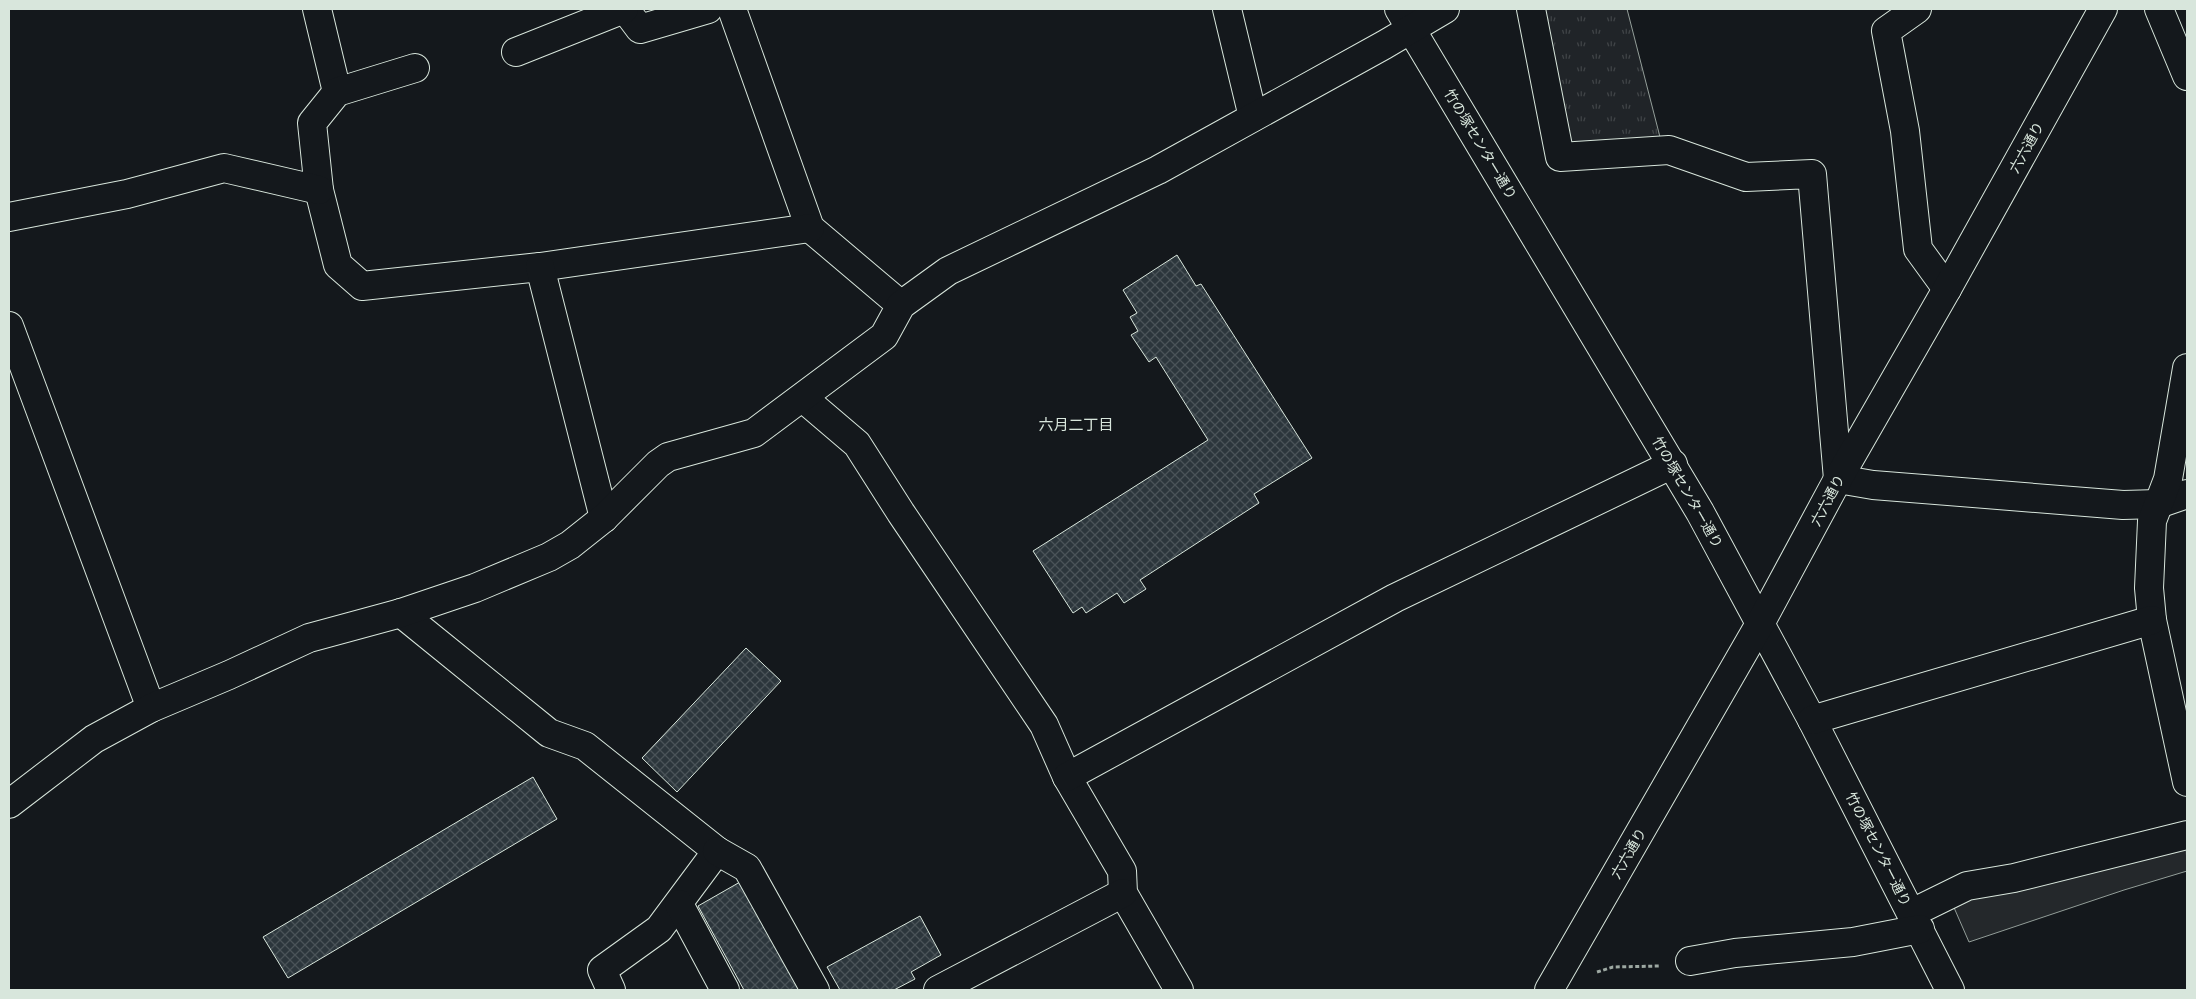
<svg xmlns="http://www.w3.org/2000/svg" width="2196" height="999" font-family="Commissioner,'Noto Sans JP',sans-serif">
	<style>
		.park { fill: url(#park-tufts); stroke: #939e99 }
		.parking { fill: #24282b; stroke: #939e99 }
		.building { fill: url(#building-cross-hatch); stroke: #d8e6dc }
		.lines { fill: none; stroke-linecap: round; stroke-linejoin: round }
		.minor-casing { stroke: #d8e6dc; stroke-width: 30 }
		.path { stroke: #9da8a2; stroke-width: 3; stroke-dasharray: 4 2.5; stroke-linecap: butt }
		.minor { stroke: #14181c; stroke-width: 28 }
		.labels { text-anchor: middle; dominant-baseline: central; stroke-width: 4; stroke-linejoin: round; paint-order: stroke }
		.street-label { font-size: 14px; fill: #d8e6dc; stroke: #14181c }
		.neighbourhood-label { font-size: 15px; fill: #d8e6dc; stroke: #14181c }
	</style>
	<defs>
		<pattern id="park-tufts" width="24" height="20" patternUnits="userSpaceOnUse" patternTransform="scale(1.25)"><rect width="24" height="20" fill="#202428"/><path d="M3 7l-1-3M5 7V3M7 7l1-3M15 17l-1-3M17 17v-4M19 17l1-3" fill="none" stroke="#404447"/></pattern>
		<pattern id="building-cross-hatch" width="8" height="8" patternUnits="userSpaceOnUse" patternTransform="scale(1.25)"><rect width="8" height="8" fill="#2c363c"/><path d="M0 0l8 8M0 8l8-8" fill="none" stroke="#4a5358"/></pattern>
	</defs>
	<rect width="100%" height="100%" fill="#14181c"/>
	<path class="park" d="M 1538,9 L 1627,9 L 1660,137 L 1571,145 Z"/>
	<path class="parking" d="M 2186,841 L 2187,871 L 2124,890 L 1969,942 L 1952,903 Z"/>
	<g class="building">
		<path d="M 1177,255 L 1196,286 L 1201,284 L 1312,458 L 1254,494 L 1259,503 L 1140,580 L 1146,589 L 1124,603 L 1117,593 L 1086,613 L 1082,607 L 1073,613 L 1033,551 L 1208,440 L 1156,357 L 1149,362 L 1131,335 L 1138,331 L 1130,317 L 1137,313 L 1123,290 Z"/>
		<path d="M 746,648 L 781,681 L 677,792 L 642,758 Z"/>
		<path d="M 533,777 L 557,819 L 288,978 L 263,937 Z"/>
		<path d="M 740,882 L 799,990 L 744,990 L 698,906 Z"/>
		<path d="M 920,916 L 941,955 L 911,972 L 915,979 L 894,990 L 840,990 L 827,967 Z"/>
	</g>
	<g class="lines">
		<defs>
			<g id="minor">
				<path d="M 317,9 L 337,92"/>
				<path d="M 625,9 L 640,29 L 708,9"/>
				<path d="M 732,9 L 810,228 L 901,305"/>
				<path d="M 1227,9 L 1253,117"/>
				<path d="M 1399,9 L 1700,512 L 1812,720 L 1950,990"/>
				<path d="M 1531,9 L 1560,157 L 1669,150 L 1746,177 L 1812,174 L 1838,479 L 1873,485 L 2123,505 L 2158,504 L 2187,494"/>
				<path d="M 1917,9 L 1886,31 L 1905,131 L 1918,249 L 1947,289"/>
				<path d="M 2159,9 L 2187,76"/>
				<path d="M 516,52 L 624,9"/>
				<path d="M 415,68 L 337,92 L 312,123 L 319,190 L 338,265 L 362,286 L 540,267 L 810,228"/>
				<path d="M 9,217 L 127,194 L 224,168 L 319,190"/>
				<path d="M 540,267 L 604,518"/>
				<path d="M 9,326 L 151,708"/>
				<path d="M 2187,368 L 2168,479 L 2152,521 L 2149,588 L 2152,620 L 2187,782"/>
				<path d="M 803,398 L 857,444 L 901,513 L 1044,725 L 1067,777 L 1122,871 L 1123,893 L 1179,990"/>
				<path d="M 401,613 L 549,733 L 585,746 L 717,851 L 659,929 L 602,970 L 611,990"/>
				<path d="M 1812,720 L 2152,620"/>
				<path d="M 1067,777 L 1395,598 L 1673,464"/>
				<path d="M 9,804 L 94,739 L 151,708 L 229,675 L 309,638 L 401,613 L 475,588 L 549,557 L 570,545 L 604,518 L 658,464 L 668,457 L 754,433 L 884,336 L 901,305 L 948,271 L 1158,170 L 1384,45 L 1445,9"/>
				<path d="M 717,851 L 747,868 L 815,990"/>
				<path d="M 679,904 L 725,990"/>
				<path d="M 1912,913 L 1967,886 L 2014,878 L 2187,835"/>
				<path d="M 1690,961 L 1735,953 L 1853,942 L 1920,929"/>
				<path d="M 938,990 L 1123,893"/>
				<path d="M 1549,990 L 1761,622 L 1838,479 L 1947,289 L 2103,9"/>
			</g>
		</defs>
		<use href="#minor" class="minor-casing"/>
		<path class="path" d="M 1597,972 L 1613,967 L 1660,966"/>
		<use href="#minor" class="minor"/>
	</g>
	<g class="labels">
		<g class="street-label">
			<text transform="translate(1481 144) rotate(59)">竹の塚センター通り</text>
			<text transform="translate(2026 147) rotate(-61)">六六通り</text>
			<text transform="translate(1688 492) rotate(60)">竹の塚センター通り</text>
			<text transform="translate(1827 500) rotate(-62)">六六通り</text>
			<text transform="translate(1879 849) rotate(63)">竹の塚センター通り</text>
			<text transform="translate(1628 853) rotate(-60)">六六通り</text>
		</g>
		<g class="neighbourhood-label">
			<text x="1076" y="424">六月二丁目</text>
		</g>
	</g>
	<rect width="2196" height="999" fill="none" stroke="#d8e6dc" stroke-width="20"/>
</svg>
